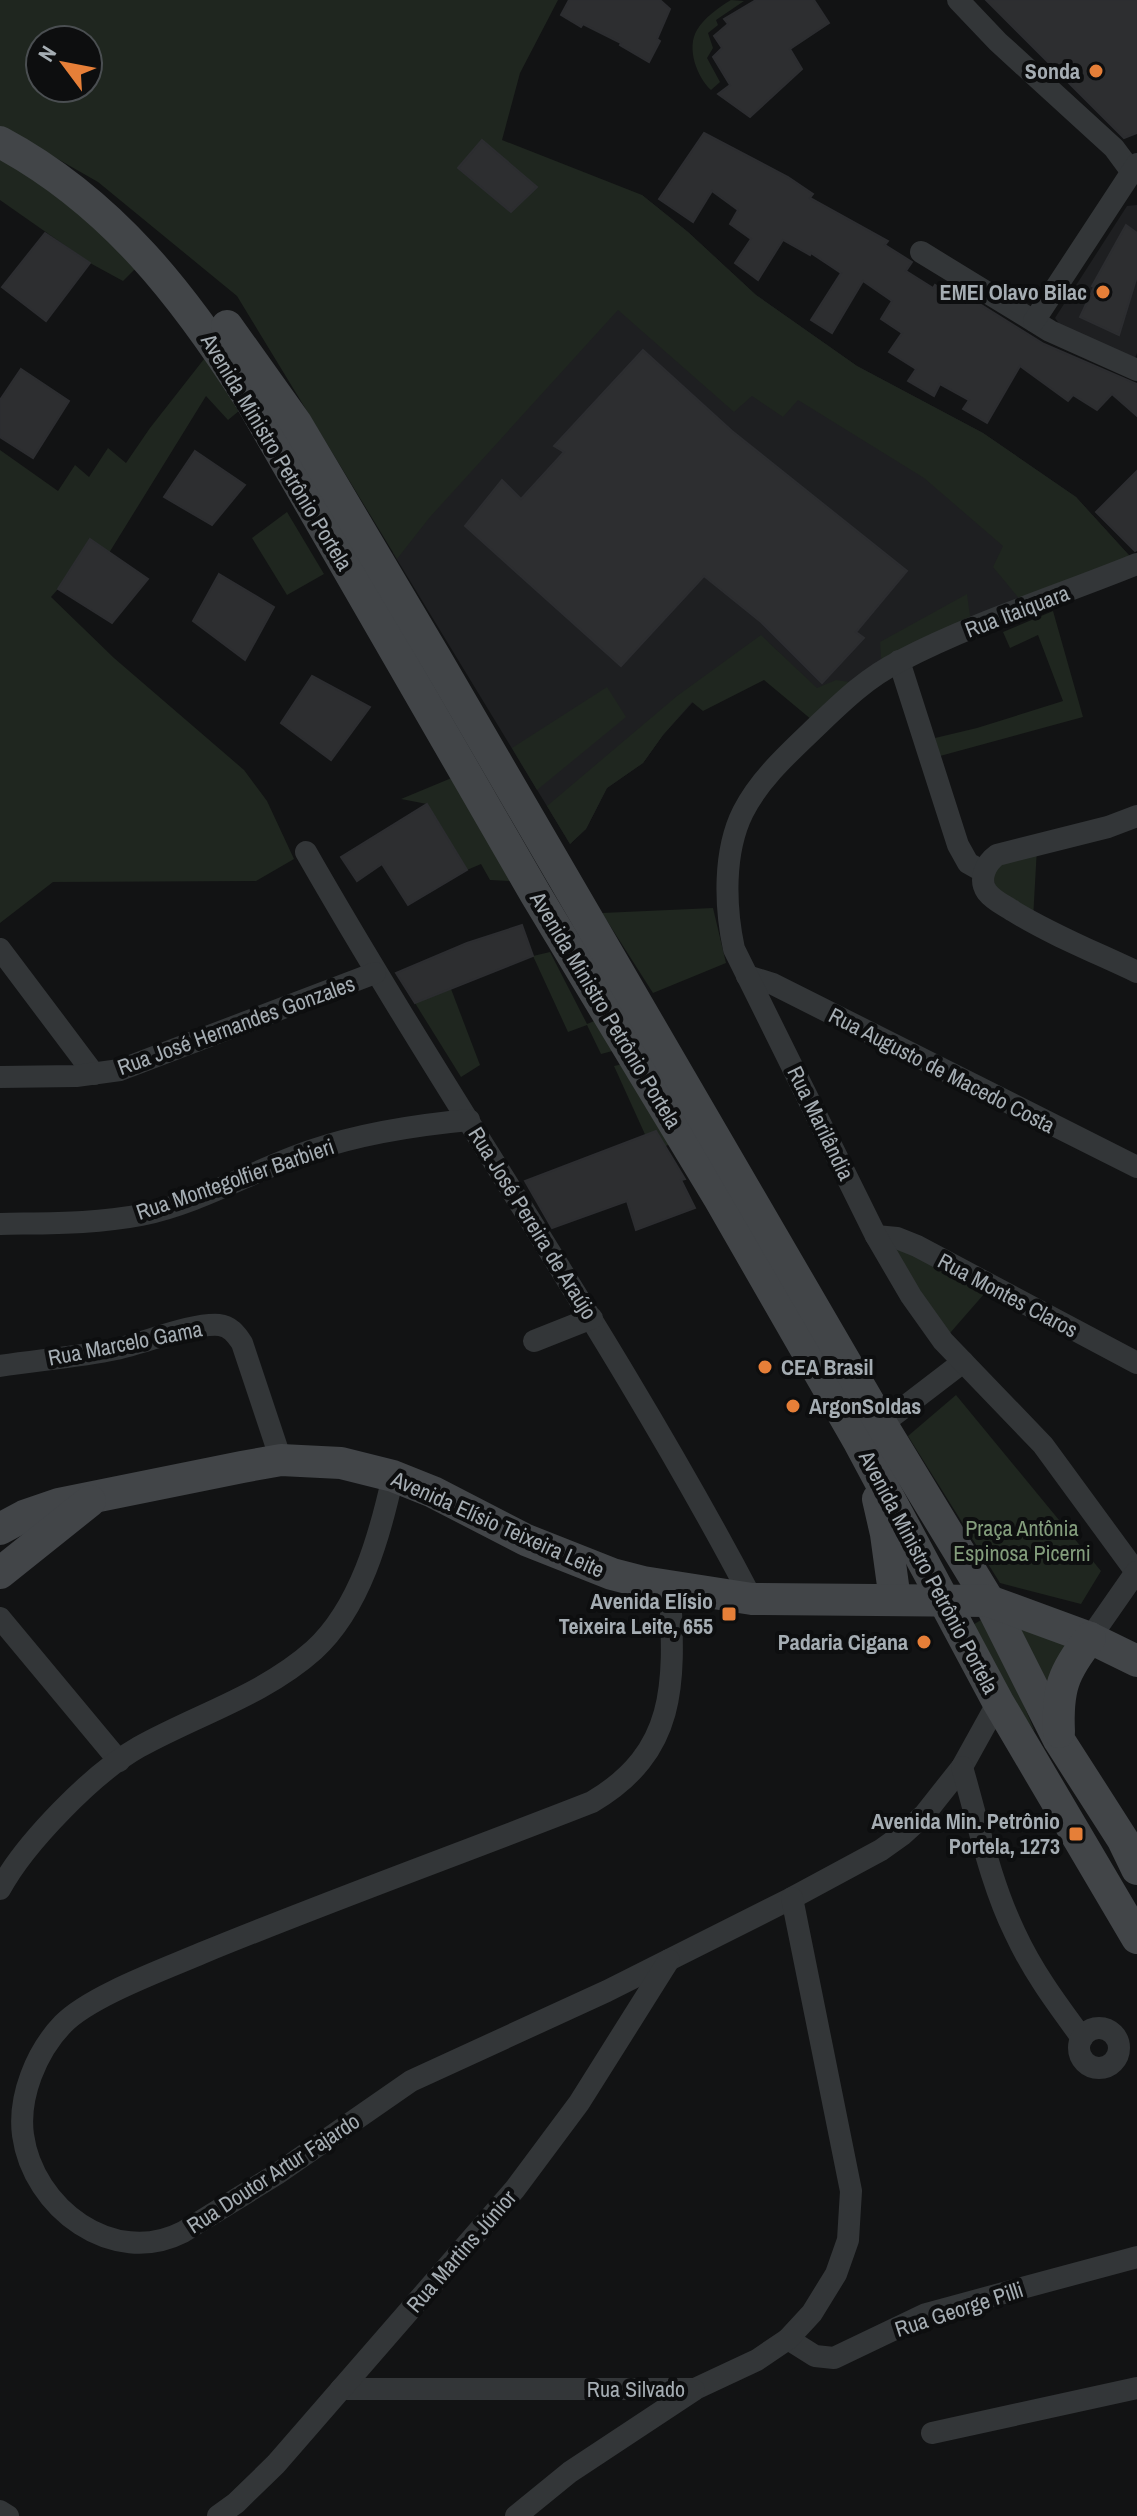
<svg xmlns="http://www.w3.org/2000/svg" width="1137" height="2516" font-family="'Archivo Narrow',sans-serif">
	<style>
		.built { fill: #1e1f21 }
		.green { fill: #1f261f; fill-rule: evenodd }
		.building { fill: #2d2e30; stroke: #2c2d30; stroke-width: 2 }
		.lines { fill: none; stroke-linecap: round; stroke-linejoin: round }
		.street { stroke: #333638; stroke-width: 22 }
		.secondary { stroke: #424548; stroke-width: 32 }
		.poi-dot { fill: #e67f38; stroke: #0d0e0f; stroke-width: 3 }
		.labels { text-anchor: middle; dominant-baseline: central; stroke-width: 8; stroke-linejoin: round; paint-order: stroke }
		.poi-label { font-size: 22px; font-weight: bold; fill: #a5adb3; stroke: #0d0e0f; text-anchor: end }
		.street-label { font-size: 22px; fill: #a5adb3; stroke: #0d0e0f }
		.park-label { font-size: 22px; fill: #839d7c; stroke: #0d0e0f }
	</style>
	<rect width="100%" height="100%" fill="#121314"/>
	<g class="built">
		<path d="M 642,195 L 688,232 L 756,295 L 857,366 L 983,433 L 1076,497 L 1137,564 L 858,687 L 817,689 L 768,642 L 693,702 L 663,735 L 643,763 L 607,788 L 586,829 L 570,844 L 393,553 L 610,303 Z"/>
		<path d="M 1137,205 L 1137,353 L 1134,361 L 1065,332 L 1055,318 L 1127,206 Z"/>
	</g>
	<g class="green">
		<path d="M 0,0 L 558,0 L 520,73 L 502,140 L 642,195 L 688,232 L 756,295 L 857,366 L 983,433 L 1076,497 L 1137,564 L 1027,608 L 993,567 L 1003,546 L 924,478 L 798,400 L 783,417 L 752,396 L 734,412 L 618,310 L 430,517 L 397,559 L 237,296 L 98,182 L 0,126 ZM 40,40 L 88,40 L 88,88 L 40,88 Z"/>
		<path d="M 731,0 L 744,1 L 716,20 L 718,25 L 708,33 L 713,48 L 707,58 L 720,82 L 711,90 C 697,77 686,48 697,30 C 704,18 719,7 731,0 Z"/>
		<path d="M 0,139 L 146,258 L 123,281 L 90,263 L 0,200 Z"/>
		<path d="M 215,345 L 251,401 L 228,420 L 206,396 L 109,553 L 90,540 L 58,589 L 51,597 L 114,658 L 244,770 L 267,801 L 294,859 L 256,881 L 53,882 L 0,923 L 0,450 L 58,491 L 75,465 L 89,477 L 108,448 L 126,463 L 150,428 Z"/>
		<path d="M 287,512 L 324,574 L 287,595 L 252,538 Z"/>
		<path d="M 967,594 L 972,630 L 882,672 L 880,642 Z"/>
		<path d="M 1053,611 L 1083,717 L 940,756 L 935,738 L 977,728 L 1063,701 L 1038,635 L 1010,648 L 1003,632 Z"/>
		<path d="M 761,635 L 817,688 L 836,680 L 850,682 L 818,725 L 764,680 L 703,711 L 692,702 L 663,735 L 643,763 L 607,788 L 586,829 L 570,844 L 547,806 L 677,696 Z"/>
		<path d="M 607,687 L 626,717 L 537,790 L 512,748 Z"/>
		<path d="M 466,772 L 528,882 L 490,880 L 481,864 L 467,870 L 427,804 L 401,799 Z"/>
		<path d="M 1037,848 L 1033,919 L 998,900 L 991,865 Z"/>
		<path d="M 713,908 L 726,963 L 653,993 L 602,913 Z"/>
		<path d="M 550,952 L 587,1024 L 609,1015 L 628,1047 L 601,1054 L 587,1025 L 568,1032 L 533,956 Z"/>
		<path d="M 451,989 L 480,1065 L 461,1077 L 415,1003 Z"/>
		<path d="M 636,1061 L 683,1138 L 653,1152 L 614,1066 Z"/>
		<path d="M 876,1236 L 991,1286 L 943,1341 Z"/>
		<path d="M 956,1395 L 1101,1571 L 1081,1604 L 1000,1583 L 908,1436 Z"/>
		<path d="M 989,1601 L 1090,1638 L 1059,1740 Z"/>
		<path d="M 981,1620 L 1003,1655 L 1035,1732 L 1015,1703 L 971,1626 Z"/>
	</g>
	<g class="building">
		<path d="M 569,0 L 660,0 L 670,9 L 657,39 L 660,41 L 649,62 L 620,45 L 621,43 L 583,24 L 581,27 L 561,15 Z"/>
		<path d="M 756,0 L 814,0 L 829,23 L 790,49 L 802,69 L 750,117 L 718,94 L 730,85 L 713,57 L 722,48 L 714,36 L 728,24 L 724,19 Z"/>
		<path d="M 986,0 L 1137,0 L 1137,133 L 1124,138 Z"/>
		<path d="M 704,133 L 788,177 L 813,194 L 810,198 L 888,241 L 885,245 L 912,262 L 906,271 L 933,288 L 935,285 L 961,302 L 965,295 L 1044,344 L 1137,384 L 1137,416 L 1112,394 L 1097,410 L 1073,395 L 1068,401 L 1020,366 L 987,423 L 963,409 L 969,400 L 940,384 L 934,396 L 908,381 L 916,369 L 889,352 L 902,333 L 881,319 L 892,301 L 863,281 L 832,333 L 811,320 L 841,273 L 811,253 L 810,255 L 783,240 L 758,280 L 735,263 L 751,239 L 730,224 L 738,210 L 712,191 L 693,222 L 659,199 Z"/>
		<path d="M 482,140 L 537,187 L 511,212 L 458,168 Z"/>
		<path d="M 1126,225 L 1137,233 L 1137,276 L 1119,335 L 1080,317 L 1094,287 L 1092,286 Z"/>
		<path d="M 45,233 L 90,263 L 46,321 L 2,287 Z"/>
		<path d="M 643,350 L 732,431 L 907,571 L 856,632 L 864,638 L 822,683 L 761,622 L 704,576 L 621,666 L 465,526 L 502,480 L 521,499 L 564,452 L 554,446 Z"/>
		<path d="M 21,369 L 69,401 L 33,458 L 0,437 L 0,400 Z"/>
		<path d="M 195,451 L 245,485 L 212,525 L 164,497 Z"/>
		<path d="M 1137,471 L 1137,550 L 1135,551 L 1096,512 Z"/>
		<path d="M 90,539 L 148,579 L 112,623 L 58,589 Z"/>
		<path d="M 219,574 L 274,607 L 245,660 L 193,621 Z"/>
		<path d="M 312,676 L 370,707 L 331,760 L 281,723 Z"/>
		<path d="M 427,804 L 467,870 L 408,905 L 382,864 L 357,881 L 341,857 Z"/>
		<path d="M 522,925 L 533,956 L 415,1003 L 396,973 L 467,943 Z"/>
		<path d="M 656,1131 L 685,1179 L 681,1180 L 695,1208 L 636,1230 L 627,1201 L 552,1228 L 525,1181 Z"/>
	</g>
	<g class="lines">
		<g class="street">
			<path d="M 958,0 L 998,42 L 1114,148 L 1131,171"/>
			<path d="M 921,252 L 1050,331 L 1137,370"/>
			<path d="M 1034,321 L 1137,164"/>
			<path d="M 899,661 L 958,845 L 968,863 L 984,872"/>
			<path d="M 1137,816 L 1108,827 L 997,855 C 986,863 978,879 987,892 C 994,901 1004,905 1013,911 C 1052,935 1095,952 1137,972"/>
			<path d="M 306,852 C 450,1104 617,1342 752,1599"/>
			<path d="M 0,949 L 94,1074"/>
			<path d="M 747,976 L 773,984 L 1137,1167"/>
			<path d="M 0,1077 L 76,1076 L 120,1070 L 375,973"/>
			<path d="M 0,1224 C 47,1223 95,1224 141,1215 C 201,1203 255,1169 313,1150 C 363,1133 416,1125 469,1120"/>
			<path d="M 876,1236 L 897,1238 L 917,1246 L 1137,1363"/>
			<path d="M 534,1341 L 592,1318"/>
			<path d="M 0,1366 C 39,1360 78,1357 116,1349 C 145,1343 191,1323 219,1325 C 230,1326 236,1334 242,1343 L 281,1460"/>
			<path d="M 873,1431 L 963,1362"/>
			<path d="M 1136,1572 L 1043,1445 L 943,1341 L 911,1296 L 876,1236 L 734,949 C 725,907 723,852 743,812 C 760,778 792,750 819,724 C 844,700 868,677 900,661 C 975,622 1058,596 1137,564"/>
			<path d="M 670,1588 C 674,1679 680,1750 592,1802 C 462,1853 331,1900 202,1953 C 165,1969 90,1996 63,2024 C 36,2052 18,2097 23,2135 C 33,2208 113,2268 183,2232 L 277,2174 L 411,2081 L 607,1991 L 792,1898 L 881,1850 L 902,1835 L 924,1815 L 962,1767 L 998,1702"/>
			<path d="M 0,1618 L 119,1761"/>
			<path d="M 1090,1638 L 1136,1572"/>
			<path d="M 962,1767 C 978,1822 990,1882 1015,1933 C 1033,1972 1057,2004 1082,2038"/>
			<path d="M 0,1889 C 25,1843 93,1773 139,1747 C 196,1715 264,1695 314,1650 C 360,1608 380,1535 393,1476"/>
			<circle cx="1099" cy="2048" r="20"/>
			<path d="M 788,2339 L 815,2356 L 834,2358 L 926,2314 L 1137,2257"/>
			<path d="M 341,2389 L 695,2389 L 757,2360 L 788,2339 L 812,2313 L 836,2274 L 848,2240 L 851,2191 L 792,1898"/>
			<path d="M 932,2433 L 1137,2388"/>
			<path d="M 0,2511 L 8,2516"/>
			<path d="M 218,2516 L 236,2503 L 276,2464 L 515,2189 L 579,2103 L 669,1960"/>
			<path d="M 516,2516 L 570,2472 L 694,2390"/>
		</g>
		<g class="secondary">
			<path d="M 0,142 C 112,202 185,297 251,401 L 536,895 L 719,1198 L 858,1440 L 998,1702 L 1137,1938"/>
			<path d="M 227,326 L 296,423 L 435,657 L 882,1425 L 989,1601 L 1059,1740 L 1123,1840 L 1137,1869"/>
			<path d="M 878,1499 L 886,1534 L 895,1600"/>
			<path d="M 0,1529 L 24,1516 L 59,1504 L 242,1467 L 281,1460 L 341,1463 L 393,1476 L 433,1492 L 526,1540 L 612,1574 L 643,1582 L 752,1599 L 989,1601 L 1090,1638 L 1137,1661"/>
			<path d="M 0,1573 L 90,1501"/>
			<path d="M 1059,1732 C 1057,1689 1063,1672 1090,1638"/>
		</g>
	</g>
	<g class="poi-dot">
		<circle cx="1096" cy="71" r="8"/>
		<circle cx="1103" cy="292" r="8"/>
		<circle cx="765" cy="1367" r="8"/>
		<circle cx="793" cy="1406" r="8"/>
		<rect x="721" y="1606" width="16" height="16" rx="4"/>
		<circle cx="924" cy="1642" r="8"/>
		<rect x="1068" y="1826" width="16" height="16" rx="4"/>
	</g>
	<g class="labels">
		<g class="poi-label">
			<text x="1080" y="71">Sonda</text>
			<text x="1087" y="292">EMEI Olavo Bilac</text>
			<text x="781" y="1367" text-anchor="start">CEA Brasil</text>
			<text x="809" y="1406" text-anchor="start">ArgonSoldas</text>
			<text x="713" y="1601">Avenida Elísio<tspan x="713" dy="25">Teixeira Leite, 655</tspan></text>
			<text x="908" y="1642">Padaria Cigana</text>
			<text x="1060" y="1821">Avenida Min. Petrônio<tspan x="1060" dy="25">Portela, 1273</tspan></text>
		</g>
		<g class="street-label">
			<text transform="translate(277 452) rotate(59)">Avenida Ministro Petrônio Portela</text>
			<text transform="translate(1017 611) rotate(-21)">Rua Itaiquara</text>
			<text transform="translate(606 1010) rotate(59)">Avenida Ministro Petrônio Portela</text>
			<text transform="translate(236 1025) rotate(-20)">Rua José Hernandes Gonzales</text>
			<text transform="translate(942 1070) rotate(27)">Rua Augusto de Macedo Costa</text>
			<text transform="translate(821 1123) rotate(64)">Rua Marilândia</text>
			<text transform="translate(235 1179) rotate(-19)">Rua Montegolfier Barbieri</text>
			<text transform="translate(533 1223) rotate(58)">Rua José Pereira de Araújo</text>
			<text transform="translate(1008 1295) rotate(28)">Rua Montes Claros</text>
			<text transform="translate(125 1343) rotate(-11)">Rua Marcelo Gama</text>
			<text transform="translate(498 1524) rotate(24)">Avenida Elísio Teixeira Leite</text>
			<text transform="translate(929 1572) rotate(62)">Avenida Ministro Petrônio Portela</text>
			<text transform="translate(273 2173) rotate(-33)">Rua Doutor Artur Fajardo</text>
			<text transform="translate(461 2251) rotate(-49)">Rua Martins Júnior</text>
			<text transform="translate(959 2309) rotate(-18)">Rua George Pilli</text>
			<text x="636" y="2389">Rua Silvado</text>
		</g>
		<g class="park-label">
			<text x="1022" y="1528">Praça Antônia<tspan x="1022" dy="25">Espinosa Picerni</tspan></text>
		</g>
	</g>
	<g transform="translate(64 64) rotate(302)"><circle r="38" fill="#0d0e0f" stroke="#4a4e51" stroke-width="2"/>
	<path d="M0-6L14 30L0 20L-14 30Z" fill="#e67f38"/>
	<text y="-12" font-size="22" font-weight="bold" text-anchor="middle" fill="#a5adb3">N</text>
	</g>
</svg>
